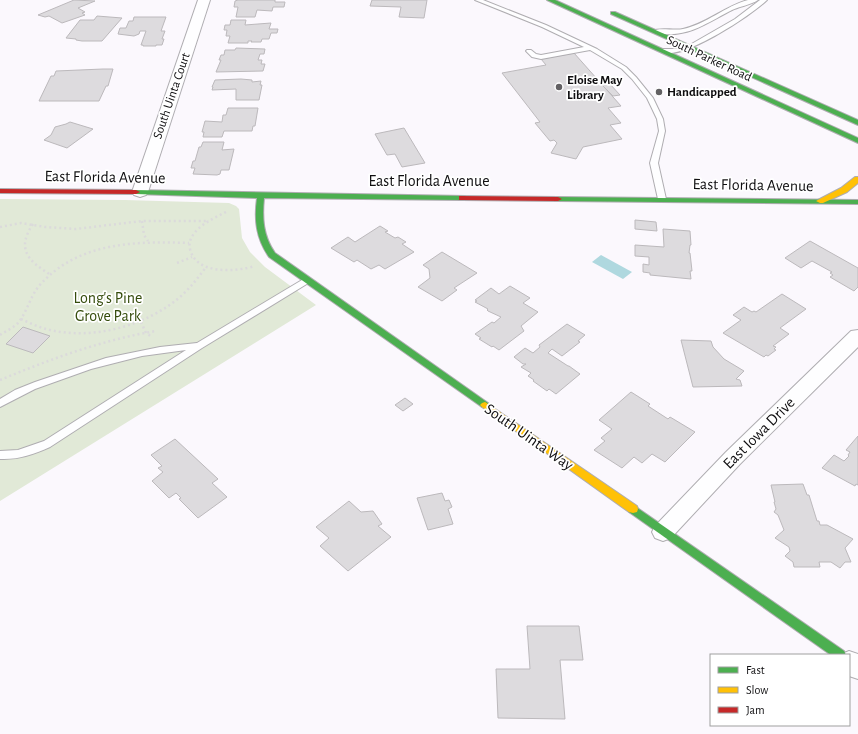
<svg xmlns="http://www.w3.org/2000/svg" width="858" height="734" font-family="'Alegreya Sans',sans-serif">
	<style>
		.green { fill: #e1e9d7 }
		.water { fill: #afd8df }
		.building { fill: #dddbde; stroke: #bcb9bc }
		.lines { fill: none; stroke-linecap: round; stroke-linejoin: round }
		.lane-casing { stroke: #afadb1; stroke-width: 2 }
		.street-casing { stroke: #afadb1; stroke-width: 2 }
		.fast-casing { stroke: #afadb1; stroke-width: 2 }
		.slow-casing { stroke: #afadb1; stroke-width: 2 }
		.jam-casing { stroke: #afadb1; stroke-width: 2 }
		.path { stroke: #dbdadb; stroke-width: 2.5; stroke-dasharray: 2 3; stroke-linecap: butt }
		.lane { fill: #fefeff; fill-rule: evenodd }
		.street { fill: #fefeff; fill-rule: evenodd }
		.fast { fill: #4caf50; fill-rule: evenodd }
		.slow { fill: #ffc107; fill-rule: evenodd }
		.jam { fill: #c62828; fill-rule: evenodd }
		.poi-dot { fill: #626063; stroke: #fff; stroke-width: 1.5 }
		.labels { text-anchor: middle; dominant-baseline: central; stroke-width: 3.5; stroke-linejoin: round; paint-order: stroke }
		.far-street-label { font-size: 13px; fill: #0f0e10; stroke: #fff }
		.far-poi-label { font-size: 13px; font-weight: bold; fill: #0f0e10; stroke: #fff; text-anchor: start }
		.street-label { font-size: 16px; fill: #0f0e10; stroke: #fff }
		.park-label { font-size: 16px; fill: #354c0c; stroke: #fff }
	</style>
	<rect width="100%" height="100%" fill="#fbf8fd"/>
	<path class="green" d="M 0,199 L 125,200 L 229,203 L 236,206 L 239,209 L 242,238 L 250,252 L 265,267 L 316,305 L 0,501 Z"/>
	<path class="water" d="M 601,255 L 632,272 L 623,279 L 592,262 Z"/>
	<g class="building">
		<path d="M 74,0 L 95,1 L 78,8 L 85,12 L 82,13 L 85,15 L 62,23 L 49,16 L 45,17 L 38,15 Z"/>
		<path d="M 238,0 L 275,0 L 275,2 L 285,2 L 284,7 L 273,7 L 272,11 L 257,10 L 255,17 L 236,17 L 238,7 L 234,7 L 235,1 Z"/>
		<path d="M 372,0 L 427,0 L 424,18 L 399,17 L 401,7 L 370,6 Z"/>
		<path d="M 97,16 L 122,18 L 102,41 L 82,41 L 76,40 L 76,39 L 66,38 L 80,20 L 94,20 Z"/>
		<path d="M 134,17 L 166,17 L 161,31 L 165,31 L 162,39 L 164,39 L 162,45 L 156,45 L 156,46 L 143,46 L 143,45 L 141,45 L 146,31 L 140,31 L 139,34 L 134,36 L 118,34 L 120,28 L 126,28 L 129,21 L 133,21 Z"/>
		<path d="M 231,20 L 246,20 L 245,25 L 271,23 L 269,29 L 278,29 L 277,33 L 271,33 L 269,39 L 262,39 L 261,42 L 251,42 L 252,41 L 248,41 L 248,43 L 228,43 L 230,36 L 226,36 L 227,30 L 224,30 L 225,25 L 230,25 Z"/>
		<path d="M 236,48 L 265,49 L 264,54 L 260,54 L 258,60 L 262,60 L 261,64 L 265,64 L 263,71 L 216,72 L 221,60 L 219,60 L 221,55 L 224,55 L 225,50 L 235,50 Z"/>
		<path d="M 574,53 L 621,106 L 608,108 L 621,123 L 610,125 L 622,139 L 583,147 L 576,159 L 551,153 L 557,143 L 554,140 L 550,141 L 535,123 L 540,122 L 502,73 L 546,65 L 541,59 Z"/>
		<path d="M 103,69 L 113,69 L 108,86 L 106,86 L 99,101 L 39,101 L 51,76 L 54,76 L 56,71 Z"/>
		<path d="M 241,79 L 252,80 L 252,82 L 261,81 L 260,85 L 262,85 L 259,100 L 236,100 L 236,89 L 212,90 L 213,87 L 212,87 L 215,80 Z"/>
		<path d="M 609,83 L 620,95 L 613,96 L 602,85 Z"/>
		<path d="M 228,108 L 258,108 L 255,126 L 253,126 L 252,131 L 224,131 L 222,137 L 203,137 L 204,132 L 202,132 L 205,121 L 222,122 L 223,115 L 226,115 Z"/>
		<path d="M 70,122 L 93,129 L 67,148 L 44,140 L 51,135 L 55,127 L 66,124 Z"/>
		<path d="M 404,128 L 425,163 L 402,167 L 395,154 L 387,155 L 375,134 Z"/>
		<path d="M 203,142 L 224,142 L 222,150 L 234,149 L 229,170 L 221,170 L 220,174 L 217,175 L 193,174 L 195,168 L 191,168 L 193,161 L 195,161 L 199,147 L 201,147 Z"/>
		<path d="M 635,220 L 656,222 L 657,231 L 635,229 Z"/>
		<path d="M 380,226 L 388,231 L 385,232 L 395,238 L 398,237 L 406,242 L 402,244 L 414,252 L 385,269 L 379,265 L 371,269 L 357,260 L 354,262 L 331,248 L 348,237 L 355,242 Z"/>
		<path d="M 663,229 L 690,231 L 691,245 L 690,245 L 689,253 L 690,253 L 692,271 L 690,271 L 691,279 L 650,275 L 650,273 L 643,272 L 643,264 L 649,265 L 649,257 L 635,256 L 635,245 L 664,247 Z"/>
		<path d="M 810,241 L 858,268 L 858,287 L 854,291 L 830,277 L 833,275 L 830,273 L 832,272 L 812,261 L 801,268 L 785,258 Z"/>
		<path d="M 442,252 L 477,273 L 454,288 L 457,290 L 442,301 L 418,287 L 430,278 L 429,269 L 423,265 Z"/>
		<path d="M 510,286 L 530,298 L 523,303 L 538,312 L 521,326 L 524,331 L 499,350 L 493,346 L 492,347 L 479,339 L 481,338 L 475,334 L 492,322 L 494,323 L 501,317 L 488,311 L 487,310 L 488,309 L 475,302 L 477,301 L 475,300 L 491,288 L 499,294 Z"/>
		<path d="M 782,294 L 806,309 L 780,328 L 789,334 L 773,346 L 776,347 L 774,349 L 776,350 L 768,356 L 766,355 L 764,357 L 723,333 L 741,320 L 733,315 L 744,307 L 752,312 L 754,311 L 756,312 Z"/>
		<path d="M 567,324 L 585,335 L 578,341 L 580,342 L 562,356 L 552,349 L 548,353 L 568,366 L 569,366 L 580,374 L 556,394 L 549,389 L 547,391 L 533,381 L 534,380 L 528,376 L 531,373 L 521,367 L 526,364 L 523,364 L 514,357 L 525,348 L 533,353 L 540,347 L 539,345 Z"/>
		<path d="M 23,327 L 50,336 L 33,353 L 6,344 Z"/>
		<path d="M 681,340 L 711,341 L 713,347 L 724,359 L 744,371 L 736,379 L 740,380 L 742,386 L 693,387 Z"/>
		<path d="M 631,392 L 650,404 L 648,406 L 668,419 L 670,417 L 695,432 L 665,462 L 652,454 L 642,463 L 634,457 L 622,468 L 594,450 L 605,441 L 601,438 L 612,429 L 599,420 Z"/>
		<path d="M 405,398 L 413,404 L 403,411 L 395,405 Z"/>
		<path d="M 858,436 L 858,485 L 856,484 L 855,486 L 822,468 L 834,455 L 844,461 L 849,456 L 848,455 L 850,452 L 846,450 Z"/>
		<path d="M 175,439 L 218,479 L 212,483 L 227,497 L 198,518 L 179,499 L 181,498 L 176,493 L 169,498 L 152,481 L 163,472 L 158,468 L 162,466 L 151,455 Z"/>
		<path d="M 803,484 L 807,495 L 809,495 L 817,521 L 819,521 L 820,525 L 827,525 L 853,539 L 845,548 L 851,562 L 845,562 L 840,568 L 831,562 L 819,562 L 820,567 L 794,567 L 793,562 L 785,556 L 790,551 L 789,547 L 775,538 L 784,530 L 778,515 L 774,512 L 776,509 L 774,502 L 775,502 L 771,485 Z"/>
		<path d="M 442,493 L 445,501 L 449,500 L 452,507 L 448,509 L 453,524 L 428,530 L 417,498 Z"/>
		<path d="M 349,501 L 361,512 L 373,511 L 382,524 L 378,526 L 391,537 L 348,571 L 320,546 L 329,538 L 316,527 Z"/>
		<path d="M 527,626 L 579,626 L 583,660 L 560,660 L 565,719 L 498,718 L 496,669 L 530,669 Z"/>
	</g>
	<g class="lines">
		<defs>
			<g id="lane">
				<path d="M 475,0 L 483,0 L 546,25 L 597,49 L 626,67 L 636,77 L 653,98 L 663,119 L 665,131 L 658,163 L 666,199 L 665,201 L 662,201 L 658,199 L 650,163 L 659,131 L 657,119 L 647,98 L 632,79 L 622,69 L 590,50 L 541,59 L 532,57 L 526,51 L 527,50 L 531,50 L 536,54 L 541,55 L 584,47 L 542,27 Z"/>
				<path d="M 748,0 L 758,0 C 751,5 740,6 732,10 C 710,21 691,36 665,34 C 660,33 656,33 653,31 C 658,27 675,31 683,29 C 707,24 725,6 748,0 Z"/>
				<path d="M 760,0 L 767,0 C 752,15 678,64 660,51 L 663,49 L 676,49 L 688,46 L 735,19 Z"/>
				<path d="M 307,277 L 310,278 L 311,280 L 310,282 L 202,348 L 50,447 C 34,454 18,460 0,459 L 0,451 L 18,450 L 44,441 L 186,350 L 142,356 L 91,369 L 35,389 L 0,407 L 0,399 L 15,390 L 35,382 L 106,358 L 160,347 L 197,343 Z"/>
			</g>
			<g id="street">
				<path d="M 198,0 L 210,0 L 148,192 L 146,195 L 140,197 L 134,195 L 132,192 Z"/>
				<path d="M 858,330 L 858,347 L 740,464 L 671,538 L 663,541 L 655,538 L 652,532 L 655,526 L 726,452 L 851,331 Z"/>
				<path d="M 849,651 L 858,654 L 858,679 L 849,676 L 849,655 L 840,655 Z"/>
			</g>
			<g id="fast">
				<path d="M 547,0 L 555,0 L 858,138 L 858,143 Z"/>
				<path d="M 611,12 L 615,12 L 858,120 L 858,125 L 611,14 Z"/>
				<path d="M 133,190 L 465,196 L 466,198 L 462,200 L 264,198 C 262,218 263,236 275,253 L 488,403 L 490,405 L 488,407 L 482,407 L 269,257 C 256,238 254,220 257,198 L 136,194 L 132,192 Z"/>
				<path d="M 555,197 L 858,200 L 858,204 L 558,201 L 555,201 Z"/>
				<path d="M 633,505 L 844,651 L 846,655 L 831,655 L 629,512 L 628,509 L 629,506 Z"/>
			</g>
			<g id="slow">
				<path d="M 855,177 L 858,177 L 858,183 L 847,192 L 823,203 L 820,203 L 816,201 L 841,188 Z"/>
				<path d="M 485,402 L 637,506 L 638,509 L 637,512 L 633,513 L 629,512 L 482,407 L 480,405 L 482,403 Z"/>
			</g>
			<g id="jam">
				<path d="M 0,189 L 136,190 L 140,192 L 136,194 L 0,193 Z"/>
				<path d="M 459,196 L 558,197 L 562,199 L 558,201 L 462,200 L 459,200 Z"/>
			</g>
		</defs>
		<use href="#lane" class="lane-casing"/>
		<use href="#street" class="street-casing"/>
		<use href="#fast" class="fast-casing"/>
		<use href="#slow" class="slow-casing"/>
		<use href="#jam" class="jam-casing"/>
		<g class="path">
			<path d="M 226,212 C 216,217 205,222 197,230 C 192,235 188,242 190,249 C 196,275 235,272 255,266"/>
			<path d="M 142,221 L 144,235 L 148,241"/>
			<path d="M 33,224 C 16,249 28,261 51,275"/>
			<path d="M 0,227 L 21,223 L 45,227 L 76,229 L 142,221 L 209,221"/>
			<path d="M 177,263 L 192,257"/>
			<path d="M 21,319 C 30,323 40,328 50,330 C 93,340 146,326 180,297 C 190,288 198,278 206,267"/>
			<path d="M 141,322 L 146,333 L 152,337"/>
			<path d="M 0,335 C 6,331 13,328 18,323 C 27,312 30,297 39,286 C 77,242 135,241 189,243"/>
			<path d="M 0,380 C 51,359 102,340 156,331"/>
		</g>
		<use href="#lane" class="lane"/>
		<use href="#street" class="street"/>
		<use href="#fast" class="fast"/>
		<use href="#slow" class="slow"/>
		<use href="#jam" class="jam"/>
	</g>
	<g class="poi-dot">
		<circle cx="559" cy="87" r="4"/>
		<circle cx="659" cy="92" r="4"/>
	</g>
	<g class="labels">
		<g class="far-street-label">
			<text transform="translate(709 59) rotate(25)">South Parker Road</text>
			<text transform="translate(172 96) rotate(-71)">South Uinta Court</text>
		</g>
		<g class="far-poi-label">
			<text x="567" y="80">Eloise May<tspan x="567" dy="15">Library</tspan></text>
			<text x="667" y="92">Handicapped</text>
		</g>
		<g class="street-label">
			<text transform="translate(105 177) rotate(1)">East Florida Avenue</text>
			<text x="429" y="181">East Florida Avenue</text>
			<text transform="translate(753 185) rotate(1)">East Florida Avenue</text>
			<text transform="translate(759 433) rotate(-45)">East Iowa Drive</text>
			<text transform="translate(529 437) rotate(35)">South Uinta Way</text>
		</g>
		<g class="park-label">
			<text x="108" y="298">Long's Pine<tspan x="108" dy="18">Grove Park</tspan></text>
		</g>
	</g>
	<rect x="710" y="654" width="140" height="72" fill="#ffffff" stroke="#9f9f9f"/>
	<rect x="718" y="667" width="20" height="6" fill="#4caf50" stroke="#9f9f9f"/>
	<text x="746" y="674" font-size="12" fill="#0f0e10">Fast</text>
	<rect x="718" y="687" width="20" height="6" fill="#ffc107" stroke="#9f9f9f"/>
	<text x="746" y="694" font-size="12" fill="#0f0e10">Slow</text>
	<rect x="718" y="707" width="20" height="6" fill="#c62828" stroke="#9f9f9f"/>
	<text x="746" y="714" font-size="12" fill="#0f0e10">Jam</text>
</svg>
